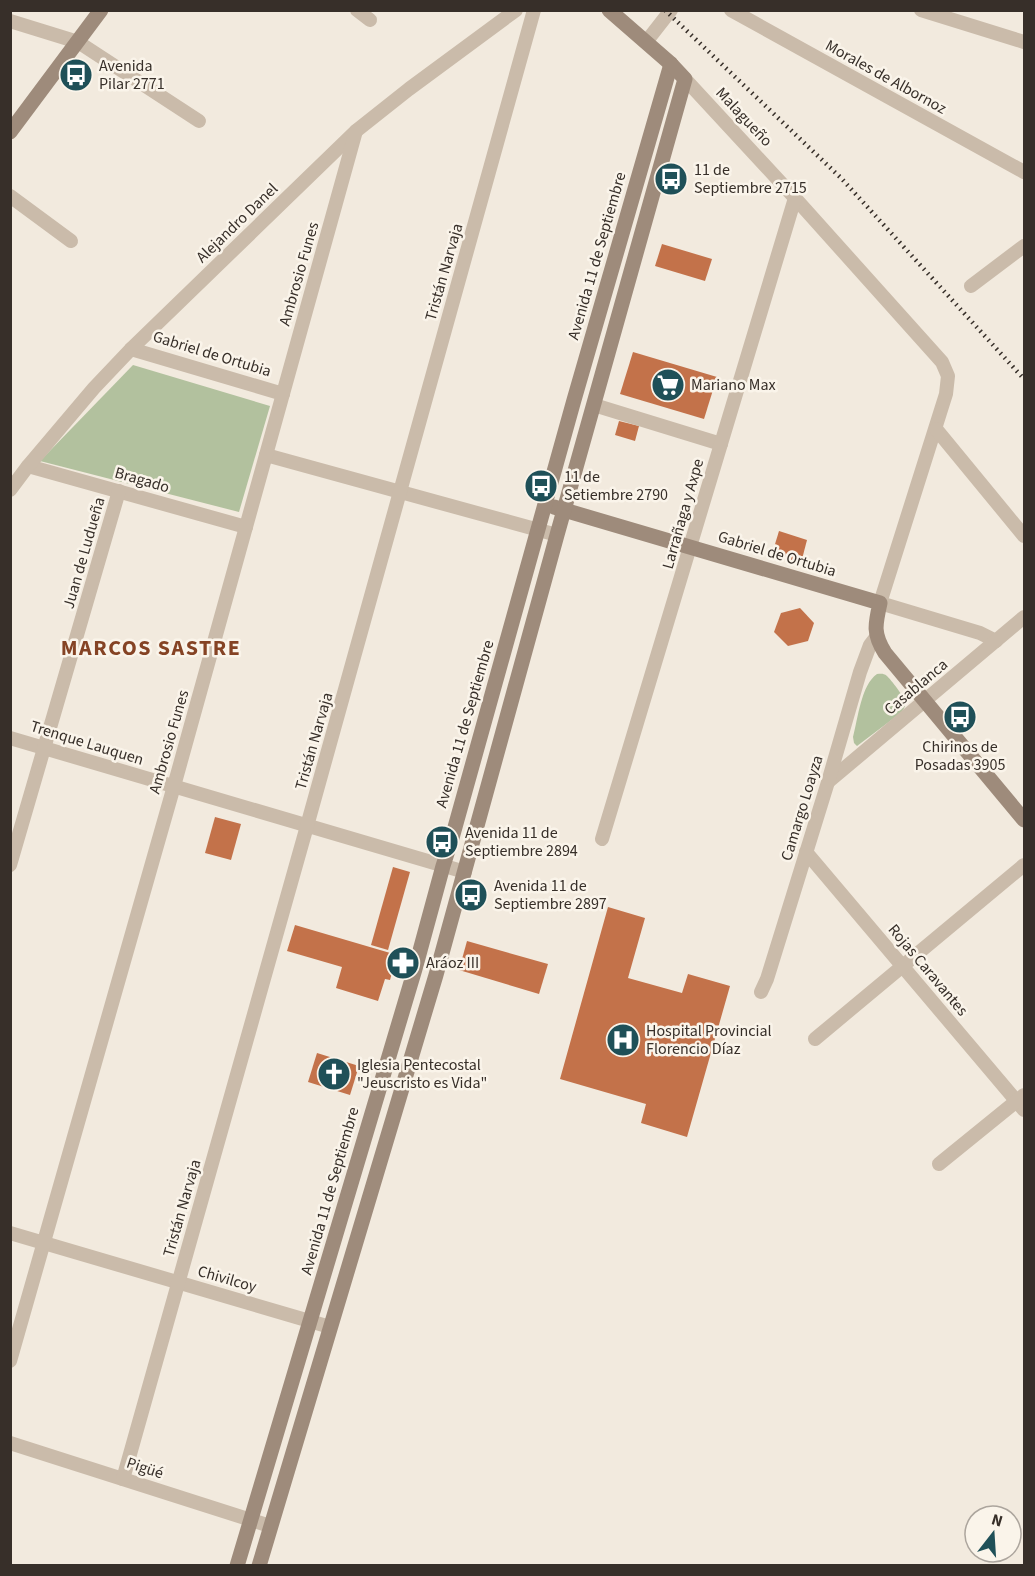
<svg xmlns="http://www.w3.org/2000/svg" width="1035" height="1576" font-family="'Source Sans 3',sans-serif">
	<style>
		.green { fill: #b2c19e }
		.building { fill: #c3724a }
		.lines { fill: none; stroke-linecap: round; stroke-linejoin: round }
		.street { stroke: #cabbaa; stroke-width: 14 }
		.secondary { stroke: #9e8b7b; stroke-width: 15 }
		.rail { stroke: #372f29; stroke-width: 4.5; stroke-dasharray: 1.5 4.5; stroke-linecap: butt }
		.labels { text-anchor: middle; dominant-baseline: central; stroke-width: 5; stroke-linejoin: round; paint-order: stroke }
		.poi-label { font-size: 16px; fill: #372f29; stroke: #faf4ea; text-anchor: start }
		.street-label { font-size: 16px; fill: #372f29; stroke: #faf4ea }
		.district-label { font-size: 22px; font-weight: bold; letter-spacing: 1.5px; fill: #854324; stroke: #faf4ea }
	</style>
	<rect width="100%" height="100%" fill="#f2eade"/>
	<g class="green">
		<path d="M 133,365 L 270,406 L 239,512 L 40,461 Z"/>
		<path d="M 877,674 C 881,674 883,673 887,676 C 891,680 904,696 905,702 C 906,706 904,708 902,712 L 857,746 L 854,743 L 853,737 C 858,719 861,685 877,674 Z"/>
	</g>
	<g class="building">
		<path d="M 662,244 L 712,259 L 705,281 L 655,266 Z"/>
		<path d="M 633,352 L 717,377 L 704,419 L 620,394 Z"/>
		<path d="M 619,421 L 639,426 L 635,441 L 615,435 Z"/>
		<path d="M 779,531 L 807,540 L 801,563 L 772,554 Z"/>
		<path d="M 800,608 L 814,623 L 808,641 L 788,646 L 774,632 L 781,613 Z"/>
		<path d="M 215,817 L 241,824 L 231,860 L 205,853 Z"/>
		<path d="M 393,867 L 410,872 L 388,950 L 371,945 Z"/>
		<path d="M 608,907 L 645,918 L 628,978 L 682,993 L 688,974 L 730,986 L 687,1137 L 641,1123 L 646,1104 L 560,1079 Z"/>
		<path d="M 295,925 L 397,955 L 390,980 L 385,979 L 378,1001 L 336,988 L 342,967 L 287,951 Z"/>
		<path d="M 467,941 L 548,964 L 539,994 L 459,970 Z"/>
		<path d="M 317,1053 L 359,1066 L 350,1095 L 308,1082 Z"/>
	</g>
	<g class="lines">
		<g class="street">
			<path d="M 357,10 L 370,20"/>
			<path d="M 731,10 L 1024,172"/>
			<path d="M 921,10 L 1024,42"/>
			<path d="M 10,21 L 78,42 L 199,121"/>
			<path d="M 646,42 L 671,10"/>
			<path d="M 685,79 L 795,198 L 942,362 L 948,376 L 946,394 L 880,603 L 980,633 L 996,641"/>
			<path d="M 10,196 L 71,241"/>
			<path d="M 971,286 L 1024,246"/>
			<path d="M 131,349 L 283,394"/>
			<path d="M 594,405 L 721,444"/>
			<path d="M 936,429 L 1024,536"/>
			<path d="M 266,455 L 557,535"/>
			<path d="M 28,466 L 246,527"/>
			<path d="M 10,490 L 28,466 L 94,388 L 131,349 L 356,131 L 409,89 L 516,10"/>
			<path d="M 10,738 L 465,872"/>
			<path d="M 828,782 L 1024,617"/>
			<path d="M 602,839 L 795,198"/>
			<path d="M 806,852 L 1024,1110"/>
			<path d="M 10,865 L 119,491"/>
			<path d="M 761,992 L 767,979 L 828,782 L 860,672 L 870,645 L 877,636"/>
			<path d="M 815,1039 L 1024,865"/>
			<path d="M 939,1164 L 1024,1095"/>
			<path d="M 10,1233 L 330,1327"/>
			<path d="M 10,1361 L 174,786 L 356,131"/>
			<path d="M 10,1443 L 270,1526"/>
			<path d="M 123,1479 L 307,826 L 534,10"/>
		</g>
		<g class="secondary">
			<path d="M 10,132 L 101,10"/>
			<path d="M 554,507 L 880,603 C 875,625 873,634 885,653 L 1024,820"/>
			<path d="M 237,1566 L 415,969 L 443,866 L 452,838 L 574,400 L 671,64"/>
			<path d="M 259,1566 L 436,975 L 557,535 L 685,79 L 671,64 L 609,10"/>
		</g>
		<path class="rail" d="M 665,10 L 841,178 L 1024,379"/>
	</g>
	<defs>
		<symbol id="bus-disc" viewBox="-11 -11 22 22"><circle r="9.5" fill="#1f5058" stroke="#faf4ea"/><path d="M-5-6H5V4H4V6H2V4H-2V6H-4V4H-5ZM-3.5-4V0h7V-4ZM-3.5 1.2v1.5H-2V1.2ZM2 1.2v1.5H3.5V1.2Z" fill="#fff"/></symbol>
		<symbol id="supermarket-disc" viewBox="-11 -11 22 22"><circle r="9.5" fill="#1f5058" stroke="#faf4ea"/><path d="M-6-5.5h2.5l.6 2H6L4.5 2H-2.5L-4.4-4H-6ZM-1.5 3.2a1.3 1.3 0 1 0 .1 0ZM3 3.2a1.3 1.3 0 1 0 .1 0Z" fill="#fff"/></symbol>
		<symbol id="pharmacy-disc" viewBox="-11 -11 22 22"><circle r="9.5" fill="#1f5058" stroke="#faf4ea"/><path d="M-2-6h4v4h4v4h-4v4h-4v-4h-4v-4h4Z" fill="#fff"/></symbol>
		<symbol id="hospital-disc" viewBox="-11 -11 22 22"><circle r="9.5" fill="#1f5058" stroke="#faf4ea"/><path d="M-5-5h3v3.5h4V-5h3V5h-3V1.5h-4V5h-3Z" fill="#fff"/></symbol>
		<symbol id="church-disc" viewBox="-11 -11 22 22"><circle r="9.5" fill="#1f5058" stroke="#faf4ea"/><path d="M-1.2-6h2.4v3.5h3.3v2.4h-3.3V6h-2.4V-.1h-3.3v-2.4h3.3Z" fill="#fff"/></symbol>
	</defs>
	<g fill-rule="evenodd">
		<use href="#bus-disc" x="57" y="56" width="38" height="38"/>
		<use href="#bus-disc" x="652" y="160" width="38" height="38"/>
		<use href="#supermarket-disc" x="649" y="366" width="38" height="38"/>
		<use href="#bus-disc" x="522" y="467" width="38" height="38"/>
		<use href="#bus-disc" x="941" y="698" width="38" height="38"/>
		<use href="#bus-disc" x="423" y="823" width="38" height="38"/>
		<use href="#bus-disc" x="452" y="876" width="38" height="38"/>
		<use href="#pharmacy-disc" x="384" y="944" width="38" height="38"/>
		<use href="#hospital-disc" x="604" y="1021" width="38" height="38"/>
		<use href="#church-disc" x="315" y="1055" width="38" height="38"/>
	</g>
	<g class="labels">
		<g class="poi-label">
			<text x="99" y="66">Avenida<tspan x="99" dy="18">Pilar 2771</tspan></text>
			<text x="694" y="170">11 de<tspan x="694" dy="18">Septiembre 2715</tspan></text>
			<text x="691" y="385">Mariano Max</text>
			<text x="564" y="477">11 de<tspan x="564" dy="18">Setiembre 2790</tspan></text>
			<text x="960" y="747" text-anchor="middle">Chirinos de<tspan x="960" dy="18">Posadas 3905</tspan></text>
			<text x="465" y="833">Avenida 11 de<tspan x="465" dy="18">Septiembre 2894</tspan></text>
			<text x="494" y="886">Avenida 11 de<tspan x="494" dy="18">Septiembre 2897</tspan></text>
			<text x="426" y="963">Aráoz III</text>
			<text x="646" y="1031">Hospital Provincial<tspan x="646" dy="18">Florencio Díaz</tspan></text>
			<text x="357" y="1065">Iglesia Pentecostal<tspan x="357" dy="18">"Jeuscristo es Vida"</tspan></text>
		</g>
		<g class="street-label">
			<text transform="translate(886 77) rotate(29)">Morales de Albornoz</text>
			<text transform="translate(744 117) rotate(47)">Malagueño</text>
			<text transform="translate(237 223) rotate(-44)">Alejandro Danel</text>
			<text transform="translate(597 256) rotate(-74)">Avenida 11 de Septiembre</text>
			<text transform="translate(444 272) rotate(-74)">Tristán Narvaja</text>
			<text transform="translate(299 274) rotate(-74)">Ambrosio Funes</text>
			<text transform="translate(212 354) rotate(17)">Gabriel de Ortubia</text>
			<text transform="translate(142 480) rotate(16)">Bragado</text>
			<text transform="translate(683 514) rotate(-74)">Larrañaga y Axpe</text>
			<text transform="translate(84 553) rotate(-74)">Juan de Ludueña</text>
			<text transform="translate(777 554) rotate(17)">Gabriel de Ortubia</text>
			<text transform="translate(916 687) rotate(-40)">Casablanca</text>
			<text transform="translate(465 724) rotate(-74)">Avenida 11 de Septiembre</text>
			<text transform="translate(314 741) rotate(-74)">Tristán Narvaja</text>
			<text transform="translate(169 742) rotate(-74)">Ambrosio Funes</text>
			<text transform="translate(87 743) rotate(17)">Trenque Lauquen</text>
			<text transform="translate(802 808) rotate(-73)">Camargo Loayza</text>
			<text transform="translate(928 970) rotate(50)">Rojas Caravantes</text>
			<text transform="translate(330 1191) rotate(-74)">Avenida 11 de Septiembre</text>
			<text transform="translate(182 1208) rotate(-74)">Tristán Narvaja</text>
			<text transform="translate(227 1279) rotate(16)">Chivilcoy</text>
			<text transform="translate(145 1468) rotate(18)">Pigüé</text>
		</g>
		<g class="district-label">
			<text x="151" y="648">MARCOS SASTRE</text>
		</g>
	</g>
	<rect width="1035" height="1576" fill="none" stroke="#372f29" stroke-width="24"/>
	<g transform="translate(993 1534) rotate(17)"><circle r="28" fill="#faf4ea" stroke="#aca59d" stroke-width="1.5"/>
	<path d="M0-4.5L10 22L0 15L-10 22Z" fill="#1f5058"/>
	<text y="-9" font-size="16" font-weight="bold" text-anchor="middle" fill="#372f29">N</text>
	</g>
</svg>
